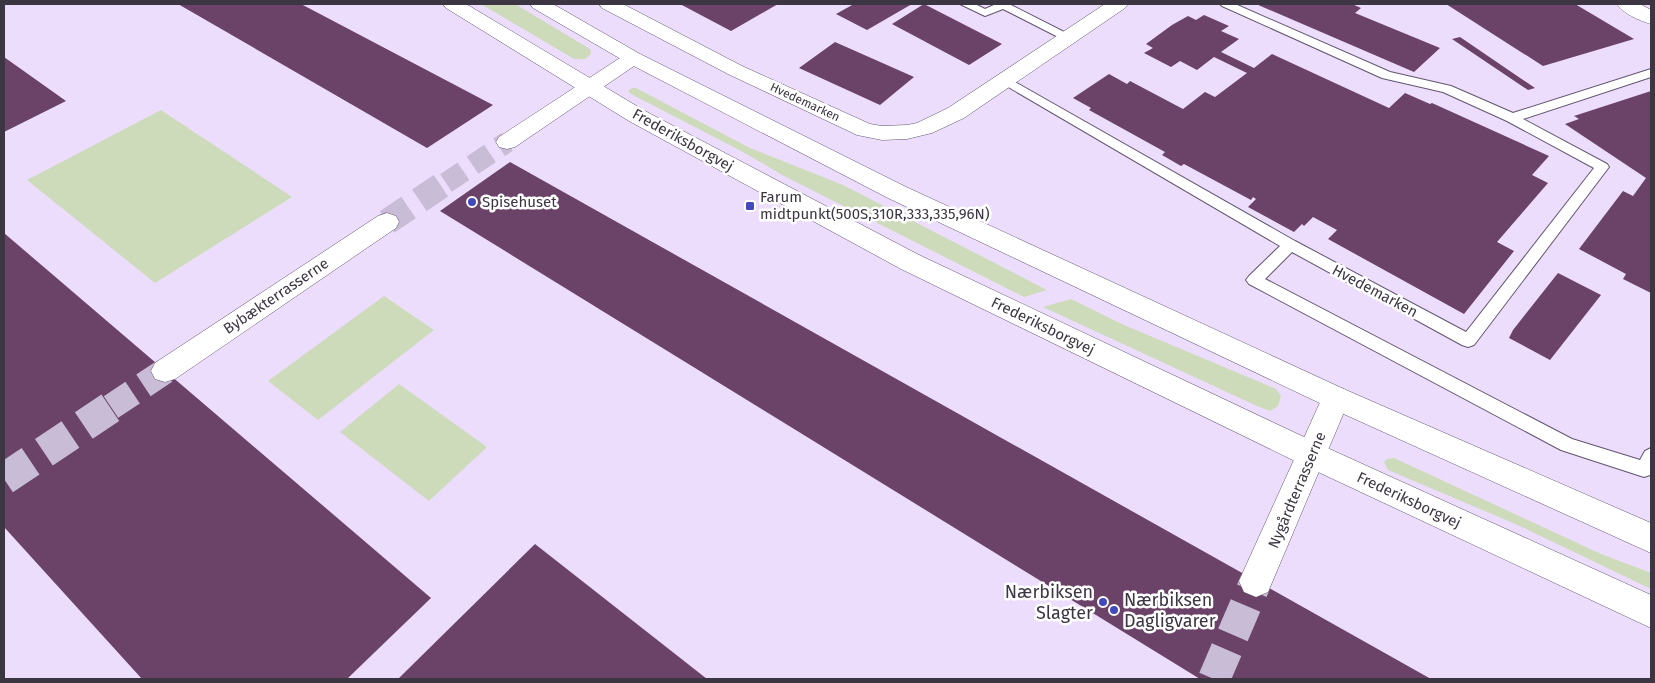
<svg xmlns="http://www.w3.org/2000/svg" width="1655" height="683" font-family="'Fira Sans',sans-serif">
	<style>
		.green { fill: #cddbba }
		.building { fill: #6b4268 }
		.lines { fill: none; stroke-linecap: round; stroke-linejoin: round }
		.street-tunnel-far2 { stroke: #c9bcd7; stroke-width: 21; stroke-dasharray: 21 11; stroke-linecap: butt }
		.street-tunnel-far1 { stroke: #c9bcd7; stroke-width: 26; stroke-dasharray: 26 13; stroke-linecap: butt }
		.street-tunnel { stroke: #c9bcd7; stroke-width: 32; stroke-dasharray: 32 16; stroke-linecap: butt }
		.lane-casing { stroke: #62556f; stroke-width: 2 }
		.street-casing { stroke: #62556f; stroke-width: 1 }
		.secondary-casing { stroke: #62556f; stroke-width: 1 }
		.lane { fill: #fff; fill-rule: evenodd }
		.street { fill: #fff; fill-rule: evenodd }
		.secondary { fill: #fff; fill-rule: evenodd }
		.poi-dot { fill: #4149bd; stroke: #fff; stroke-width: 2 }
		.labels { text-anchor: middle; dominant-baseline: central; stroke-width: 5; stroke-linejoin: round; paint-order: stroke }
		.far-street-label { font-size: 12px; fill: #3c3642; stroke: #fff }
		.street-label { font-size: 15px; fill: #3c3642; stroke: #fff }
		.poi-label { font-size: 15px; fill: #3c3642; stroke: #fff; text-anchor: start }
		.near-poi-label { font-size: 18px; fill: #3c3642; stroke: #fff; text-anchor: end }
	</style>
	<rect width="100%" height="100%" fill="#ecddfc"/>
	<g class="green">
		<path d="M 481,4 L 515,4 L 590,49 L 591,54 L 585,59 L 574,59 Z"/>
		<path d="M 632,88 L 636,88 L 750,148 L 843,185 L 1047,290 L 1024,297 L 784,176 L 743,152 L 631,94 L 628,91 Z"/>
		<path d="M 161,110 L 292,197 L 155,283 L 27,180 Z"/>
		<path d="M 384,296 L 434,330 L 318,420 L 268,381 Z"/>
		<path d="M 1071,299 L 1124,325 L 1276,389 L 1281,396 L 1278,406 L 1270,411 L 1257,406 L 1043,307 Z"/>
		<path d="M 399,384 L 487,447 L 429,501 L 340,432 Z"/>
		<path d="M 1394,458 L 1601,554 L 1651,573 L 1651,589 L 1520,526 L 1388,470 L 1384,462 L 1387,459 Z"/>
	</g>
	<g class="building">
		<path d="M 178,4 L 301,4 L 493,105 L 427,148 Z"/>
		<path d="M 680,4 L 778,4 L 731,31 Z"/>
		<path d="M 854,4 L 912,4 L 867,30 L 836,14 Z"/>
		<path d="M 924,4 L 1002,44 L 969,65 L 892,24 Z"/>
		<path d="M 1256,4 L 1352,4 L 1361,8 L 1355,13 L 1440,48 L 1414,72 Z"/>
		<path d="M 1446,4 L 1575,4 L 1634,39 L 1543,66 Z"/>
		<path d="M 1204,15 L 1229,26 L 1221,31 L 1239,39 L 1221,52 L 1254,68 L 1272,54 L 1389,108 L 1405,93 L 1430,104 L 1432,103 L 1549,156 L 1532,175 L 1548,183 L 1497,242 L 1514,251 L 1464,314 L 1328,239 L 1337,230 L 1313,217 L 1304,226 L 1302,224 L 1294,232 L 1248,207 L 1256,199 L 1253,197 L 1251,200 L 1184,164 L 1181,166 L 1162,155 L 1165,152 L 1089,110 L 1091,108 L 1073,98 L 1109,74 L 1127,84 L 1130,81 L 1183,109 L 1205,92 L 1215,97 L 1247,73 L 1214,57 L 1197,70 L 1180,61 L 1171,67 L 1144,53 L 1153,48 L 1146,44 L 1172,25 L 1188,16 L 1196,20 Z"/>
		<path d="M 1460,37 L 1535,88 L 1528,90 L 1452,39 Z"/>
		<path d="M 835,42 L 914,77 L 880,105 L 799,68 Z"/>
		<path d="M 4,57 L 66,101 L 4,132 Z"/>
		<path d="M 1651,91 L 1651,293 L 1623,279 L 1626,274 L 1579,249 L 1623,191 L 1633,196 L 1646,178 L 1565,124 L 1579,119 L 1574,116 Z"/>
		<path d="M 510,162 L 1431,679 L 1200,679 L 440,211 Z"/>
		<path d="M 4,233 L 431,598 L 347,679 L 142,679 L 4,527 Z"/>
		<path d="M 1558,273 L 1601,295 L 1550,360 L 1509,338 L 1513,330 Z"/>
		<path d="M 535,544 L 707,679 L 398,679 Z"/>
	</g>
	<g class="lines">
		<path class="street-tunnel-far2" d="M 446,183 L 507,142"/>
		<g class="street-tunnel-far1">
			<path d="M 387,222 L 448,181"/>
			<path d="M 111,407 L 165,371"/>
		</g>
		<g class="street-tunnel">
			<path d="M 4,479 L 113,406"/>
			<path d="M 1214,679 L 1256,581"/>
		</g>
		<defs>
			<g id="lane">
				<path d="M 960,4 L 975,4 L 985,9 L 996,4 L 1009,4 L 1074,37 L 1072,40 L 1064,40 L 1003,9 L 985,16 Z"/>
				<path d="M 1220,4 L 1235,4 L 1390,72 L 1451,86 L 1513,113 L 1651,69 L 1651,77 L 1523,119 L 1607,164 L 1609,167 L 1474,345 L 1468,347 L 1462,345 L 1292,252 L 1265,279 L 1572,439 L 1640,460 L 1645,451 L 1651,448 L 1650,475 L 1644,477 L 1561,450 L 1249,284 L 1246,280 L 1249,276 L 1280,246 L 998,81 L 1004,77 L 1008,78 L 1295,241 L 1466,332 L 1594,168 L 1507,121 L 1443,92 L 1382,78 L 1222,6 Z"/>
			</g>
			<g id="street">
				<path d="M 599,4 L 623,4 L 742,66 L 870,124 L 882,126 L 907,125 L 917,123 L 948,108 L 1105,4 L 1128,4 L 1125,8 L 964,118 L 932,133 L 907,139 L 882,140 L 857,135 L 728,74 L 602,8 Z"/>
				<path d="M 1617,4 L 1640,4 L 1651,10 L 1651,24 C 1640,21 1622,13 1617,4 Z"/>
				<path d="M 633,52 L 640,54 L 643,58 L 640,62 L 515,147 L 507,149 L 499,147 L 496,142 L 499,137 L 626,54 Z"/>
				<path d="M 387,213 L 396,216 L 399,222 L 396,228 L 175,379 L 165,382 L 155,379 L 151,371 L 155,363 L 378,216 Z"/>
				<path d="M 1336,386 L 1346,390 L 1350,398 L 1268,592 L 1256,597 L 1244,592 L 1239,581 L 1244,570 L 1322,398 L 1326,390 Z"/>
			</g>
			<g id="secondary">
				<path d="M 443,4 L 466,4 L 645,111 L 919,255 L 1323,446 L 1651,595 L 1651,628 L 1301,464 L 901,269 L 629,121 L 446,8 Z"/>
				<path d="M 530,4 L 553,4 L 640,54 L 904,186 L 1346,390 L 1651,523 L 1651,553 L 1326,406 L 888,198 L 626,62 L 533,8 Z"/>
			</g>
		</defs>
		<use href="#lane" class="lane-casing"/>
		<use href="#street" class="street-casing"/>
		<use href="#secondary" class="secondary-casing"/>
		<use href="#lane" class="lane"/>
		<use href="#street" class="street"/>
		<use href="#secondary" class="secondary"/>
	</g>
	<g class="poi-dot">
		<circle cx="472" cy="202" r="5"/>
		<rect x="745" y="201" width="10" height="10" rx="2.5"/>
		<circle cx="1103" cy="602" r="5"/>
		<circle cx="1114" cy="610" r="5"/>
	</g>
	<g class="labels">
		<g class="far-street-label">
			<text transform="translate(805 102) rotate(25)">Hvedemarken</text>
		</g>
		<g class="street-label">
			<text transform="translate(683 140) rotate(29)">Frederiksborgvej</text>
			<text transform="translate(1375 291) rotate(28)">Hvedemarken</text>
			<text transform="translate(276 296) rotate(-34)">Bybækterrasserne</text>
			<text transform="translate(1043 326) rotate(26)">Frederiksborgvej</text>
			<text transform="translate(1297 490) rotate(-67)">Nygårdterrasserne</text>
			<text transform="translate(1409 500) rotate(25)">Frederiksborgvej</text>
		</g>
		<g class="poi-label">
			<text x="760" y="197">Farum<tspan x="760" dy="17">midtpunkt(500S,310R,333,335,96N)</tspan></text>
			<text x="482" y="202">Spisehuset</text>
		</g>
		<g class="near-poi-label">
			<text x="1093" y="592">Nærbiksen<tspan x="1093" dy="21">Slagter</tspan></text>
			<text x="1124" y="600" text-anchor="start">Nærbiksen<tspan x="1124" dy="21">Dagligvarer</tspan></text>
		</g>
	</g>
	<rect width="1655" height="683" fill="none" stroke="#3c3642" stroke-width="10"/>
</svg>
